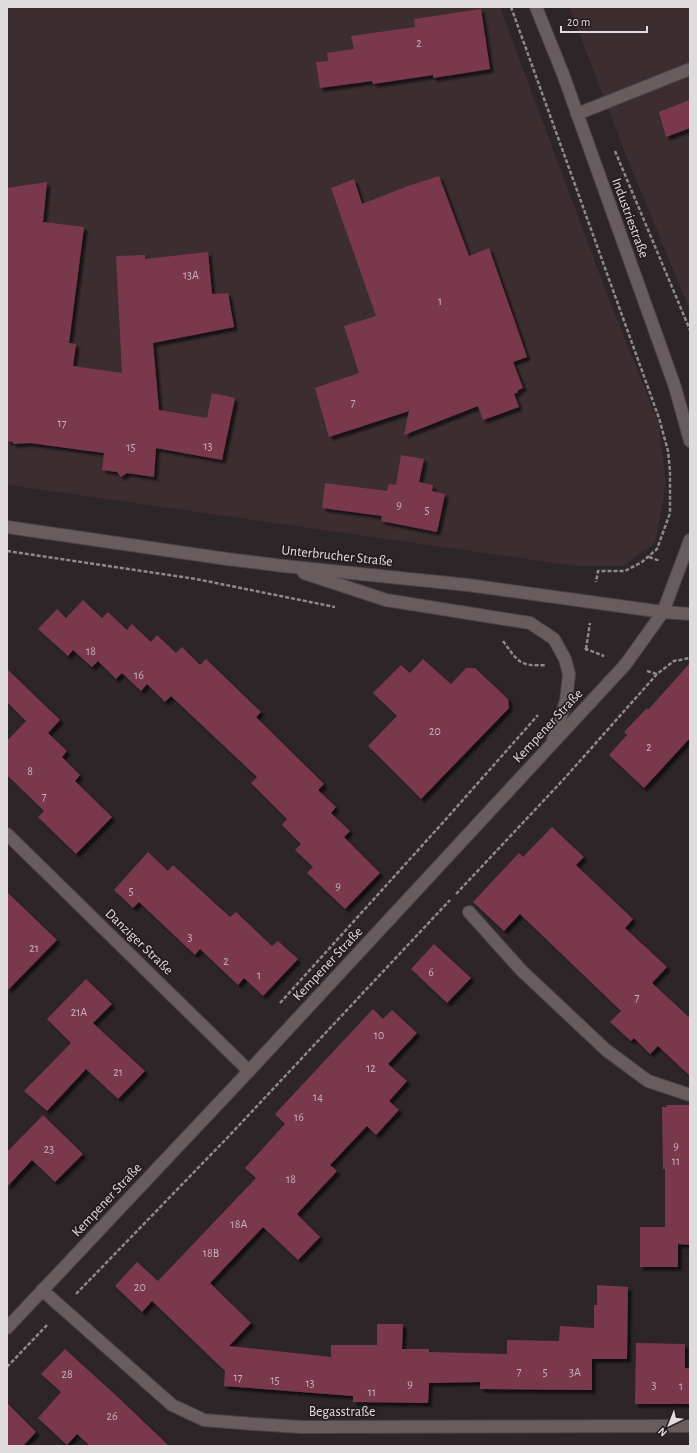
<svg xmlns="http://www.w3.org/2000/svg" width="697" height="1453" font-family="'Alegreya Sans',sans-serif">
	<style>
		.built { fill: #3b2d30 }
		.building { fill: #7a394e; filter: url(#shadow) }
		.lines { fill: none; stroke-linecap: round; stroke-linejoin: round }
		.service-casing { stroke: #4b4345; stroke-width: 14 }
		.minor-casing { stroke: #4b4345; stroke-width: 14 }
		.tertiary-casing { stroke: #4b4345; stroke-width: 14 }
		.path { stroke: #8f898a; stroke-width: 2.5; stroke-dasharray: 4 2; stroke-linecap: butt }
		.service { stroke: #675d5f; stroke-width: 12 }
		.minor { stroke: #675d5f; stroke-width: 12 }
		.tertiary { stroke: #675d5f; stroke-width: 12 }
		.labels { text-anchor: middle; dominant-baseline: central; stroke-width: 3.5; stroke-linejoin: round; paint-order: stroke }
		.number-label { font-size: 12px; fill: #c6b2b8 }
		.street-label { font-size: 14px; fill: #e0dbdc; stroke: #241c1e }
	</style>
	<defs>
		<filter id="shadow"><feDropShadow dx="3.5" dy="3.5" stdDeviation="1" flood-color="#0009"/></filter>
	</defs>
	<rect width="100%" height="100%" fill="#2d2527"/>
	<g class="built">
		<path d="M 7,7 L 500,7 L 604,286 L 659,424 L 666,485 L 655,543 L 623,566 L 575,566 L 7,485 Z"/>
		<path d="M 569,7 L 690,7 L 690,311 L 624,150 Z"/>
	</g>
	<g class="building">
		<path d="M 481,9 L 490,69 L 433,78 L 433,75 L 373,84 L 372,81 L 320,88 L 316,62 L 328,61 L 327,53 L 354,49 L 351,36 L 415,27 L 414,19 Z"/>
		<path d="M 690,100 L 690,128 L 666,137 L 659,112 Z"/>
		<path d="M 439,176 L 469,256 L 489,248 L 516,325 L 527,357 L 513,362 L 523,388 L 518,390 L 518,392 L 514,394 L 519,407 L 483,420 L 478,406 L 404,435 L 409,411 L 329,437 L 315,388 L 359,373 L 344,326 L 376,316 L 331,188 L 354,179 L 362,204 L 408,186 Z"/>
		<path d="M 47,182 L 43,222 L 84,227 L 69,343 L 76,344 L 73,366 L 122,373 L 116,256 L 145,255 L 145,259 L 208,252 L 212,294 L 228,293 L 234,327 L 153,343 L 159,410 L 207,418 L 212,393 L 235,398 L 222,460 L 156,448 L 154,477 L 127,473 L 121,477 L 117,472 L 102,470 L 104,453 L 30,443 L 13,444 L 13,442 L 7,441 L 7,188 Z"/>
		<path d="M 401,455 L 424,459 L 419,482 L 433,485 L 432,491 L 445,494 L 437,532 L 381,521 L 382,516 L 322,508 L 325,483 L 387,491 L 389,484 L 396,485 Z"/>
		<path d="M 83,600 L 102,618 L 108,612 L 127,630 L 132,624 L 151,642 L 157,635 L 176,653 L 182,647 L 200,665 L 206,659 L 261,712 L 256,717 L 324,784 L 318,790 L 336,807 L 331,813 L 350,831 L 344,837 L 380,873 L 345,909 L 307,873 L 313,867 L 295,850 L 301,844 L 282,825 L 287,819 L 251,783 L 257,777 L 171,696 L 165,702 L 147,684 L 141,691 L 122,673 L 116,679 L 98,661 L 92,667 L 73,650 L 68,656 L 38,629 L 57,609 L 66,618 Z"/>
		<path d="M 423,659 L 451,684 L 466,668 L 475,668 L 508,699 L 509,708 L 421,799 L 368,746 L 397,716 L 373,693 L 401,665 L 410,673 Z"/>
		<path d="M 690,663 L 690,738 L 644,788 L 609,755 L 627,735 L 624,732 L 647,708 L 648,710 Z"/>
		<path d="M 7,669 L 60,720 L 48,733 L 67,751 L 62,757 L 80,775 L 75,781 L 112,817 L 76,854 L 38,817 L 44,811 L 7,775 L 7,741 L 26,721 L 7,702 Z"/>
		<path d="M 552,827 L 584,857 L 576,865 L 633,919 L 625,928 L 667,967 L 652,983 L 690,1018 L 690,1076 L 658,1046 L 650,1054 L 634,1038 L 631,1041 L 610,1022 L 621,1011 L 520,914 L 504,931 L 473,902 L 519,853 L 523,857 Z"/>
		<path d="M 148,852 L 168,871 L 173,865 L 230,917 L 236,912 L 272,946 L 278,941 L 298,959 L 263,996 L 244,978 L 238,985 L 200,949 L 195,955 L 139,902 L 133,908 L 114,890 Z"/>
		<path d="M 7,892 L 57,940 L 7,991 Z"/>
		<path d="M 434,944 L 471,978 L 447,1003 L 411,969 Z"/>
		<path d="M 86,979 L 112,1004 L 93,1023 L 145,1071 L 118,1099 L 86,1069 L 47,1111 L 24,1091 L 71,1043 L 47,1019 Z"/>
		<path d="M 373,1009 L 383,1019 L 392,1010 L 417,1033 L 388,1064 L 407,1081 L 389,1101 L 399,1110 L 376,1135 L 367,1126 L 330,1165 L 337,1171 L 297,1214 L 320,1237 L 298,1260 L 263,1227 L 210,1283 L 251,1323 L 229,1346 L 331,1357 L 331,1345 L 377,1345 L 377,1324 L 403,1324 L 402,1349 L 429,1349 L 429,1352 L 507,1354 L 507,1340 L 559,1341 L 560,1326 L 594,1328 L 594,1305 L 597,1305 L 597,1285 L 628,1287 L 627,1359 L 592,1359 L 592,1390 L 480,1389 L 480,1382 L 429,1383 L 428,1403 L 353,1402 L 353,1396 L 224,1386 L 225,1371 L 152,1301 L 142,1312 L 115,1286 L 137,1262 L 158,1281 L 256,1178 L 245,1168 L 285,1124 L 275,1114 Z"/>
		<path d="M 666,1105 L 690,1105 L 690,1245 L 678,1244 L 678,1267 L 640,1267 L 640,1227 L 665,1227 L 665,1169 L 663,1169 L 662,1107 L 667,1107 Z"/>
		<path d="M 43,1115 L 83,1154 L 55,1182 L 32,1160 L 7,1187 L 7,1152 Z"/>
		<path d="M 636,1343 L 685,1344 L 685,1368 L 690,1368 L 690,1404 L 635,1404 Z"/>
		<path d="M 65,1349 L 121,1400 L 169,1446 L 90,1446 L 77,1434 L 67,1445 L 38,1418 L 61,1392 L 41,1374 Z"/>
		<path d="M 7,1403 L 36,1432 L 23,1446 L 7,1446 Z"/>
	</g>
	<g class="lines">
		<defs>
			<g id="service">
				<path d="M 577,114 L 690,69"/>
				<path d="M 469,912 L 521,970 L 606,1050 L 648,1081 L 690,1095"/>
			</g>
			<g id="minor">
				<path d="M 7,834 L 249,1071"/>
				<path d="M 42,1290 L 172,1405 L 204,1420 L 253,1424 L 301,1427 L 690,1426"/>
			</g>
			<g id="tertiary">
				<path d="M 536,7 L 563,74 L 675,387 L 690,441"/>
				<path d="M 7,527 L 227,559 L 284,566 L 468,585 L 663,612 L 690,614"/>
				<path d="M 304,573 L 386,600 L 530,623 L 554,639 L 565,659 L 569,674 L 566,701 L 553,740"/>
				<path d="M 7,1328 L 249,1071 L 625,665 L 663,612 L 690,540"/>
			</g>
		</defs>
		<use href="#service" class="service-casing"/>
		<use href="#minor" class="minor-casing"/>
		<use href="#tertiary" class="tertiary-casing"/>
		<g class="path">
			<path d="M 511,7 L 659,418 L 668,451 L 670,471 L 670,513 L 657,549 L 642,562 L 625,571 L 598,571 L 596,582"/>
			<path d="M 615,151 L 690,330"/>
			<path d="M 7,551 L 196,579 L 335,607"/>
			<path d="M 649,557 L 660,561"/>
			<path d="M 503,641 C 517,660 519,667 545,665"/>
			<path d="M 586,649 L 590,623"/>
			<path d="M 585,650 L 586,649 L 604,656"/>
			<path d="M 647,671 L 657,674"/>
			<path d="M 456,894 L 563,780 L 657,674 L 674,661 L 690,658"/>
			<path d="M 280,1003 L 447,818 L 538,715"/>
			<path d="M 76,1294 L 228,1137 L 450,900"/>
			<path d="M 7,1367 L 48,1324"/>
		</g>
		<use href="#service" class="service"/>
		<use href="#minor" class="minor"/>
		<use href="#tertiary" class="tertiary"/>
	</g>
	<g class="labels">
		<g class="number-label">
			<text x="419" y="43">2</text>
			<text x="191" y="275">13A</text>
			<text x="440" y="301">1</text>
			<text x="353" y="402">7</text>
			<text x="62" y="423">17</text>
			<text x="208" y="446">13</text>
			<text x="131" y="447">15</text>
			<text x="399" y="505">9</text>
			<text x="427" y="510">5</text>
			<text x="91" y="651">18</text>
			<text x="139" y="675">16</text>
			<text x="435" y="731">20</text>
			<text x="649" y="747">2</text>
			<text x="30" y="771">8</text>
			<text x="44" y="796">7</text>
			<text x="338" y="886">9</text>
			<text x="131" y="891">5</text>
			<text x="190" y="937">3</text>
			<text x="34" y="948">21</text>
			<text x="226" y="961">2</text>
			<text x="431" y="972">6</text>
			<text x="259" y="975">1</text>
			<text x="637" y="997">7</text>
			<text x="79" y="1012">21A</text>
			<text x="379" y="1035">10</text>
			<text x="371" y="1068">12</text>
			<text x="118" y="1072">21</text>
			<text x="318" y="1097">14</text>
			<text x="299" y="1117">16</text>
			<text x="676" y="1146">9</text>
			<text x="49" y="1149">23</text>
			<text x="676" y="1161">11</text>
			<text x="291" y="1179">18</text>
			<text x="239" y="1224">18A</text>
			<text x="211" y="1253">18B</text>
			<text x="140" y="1287">20</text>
			<text x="519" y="1371">7</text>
			<text x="545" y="1372">5</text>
			<text x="575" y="1372">3A</text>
			<text x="67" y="1374">28</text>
			<text x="238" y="1377">17</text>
			<text x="275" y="1380">15</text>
			<text x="310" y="1383">13</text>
			<text x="410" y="1384">9</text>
			<text x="654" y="1385">3</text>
			<text x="681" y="1386">1</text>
			<text x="372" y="1392">11</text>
			<text x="112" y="1416">26</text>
		</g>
		<g class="street-label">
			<text transform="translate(630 218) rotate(70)">Industriestraße</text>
			<text transform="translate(337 556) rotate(6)">Unterbrucher Straße</text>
			<text transform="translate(548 726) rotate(-47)">Kempener Straße</text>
			<text transform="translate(139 942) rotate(44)">Danziger Straße</text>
			<text transform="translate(328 964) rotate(-47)">Kempener Straße</text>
			<text transform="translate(107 1200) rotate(-47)">Kempener Straße</text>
			<text x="342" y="1412">Begasstraße</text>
		</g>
	</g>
	<rect width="697" height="1453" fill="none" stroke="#e0dbdc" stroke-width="16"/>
	<g transform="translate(669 1425) rotate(223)" stroke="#241c1e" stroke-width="3" paint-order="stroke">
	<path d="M0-3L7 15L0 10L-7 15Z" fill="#e0dbdc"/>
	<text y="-6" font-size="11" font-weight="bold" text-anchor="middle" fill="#e0dbdc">N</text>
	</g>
	<path d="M561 26v6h86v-6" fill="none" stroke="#e0dbdc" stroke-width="2"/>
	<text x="567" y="26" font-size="12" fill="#e0dbdc" stroke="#241c1e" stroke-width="3" paint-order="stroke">20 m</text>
</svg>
